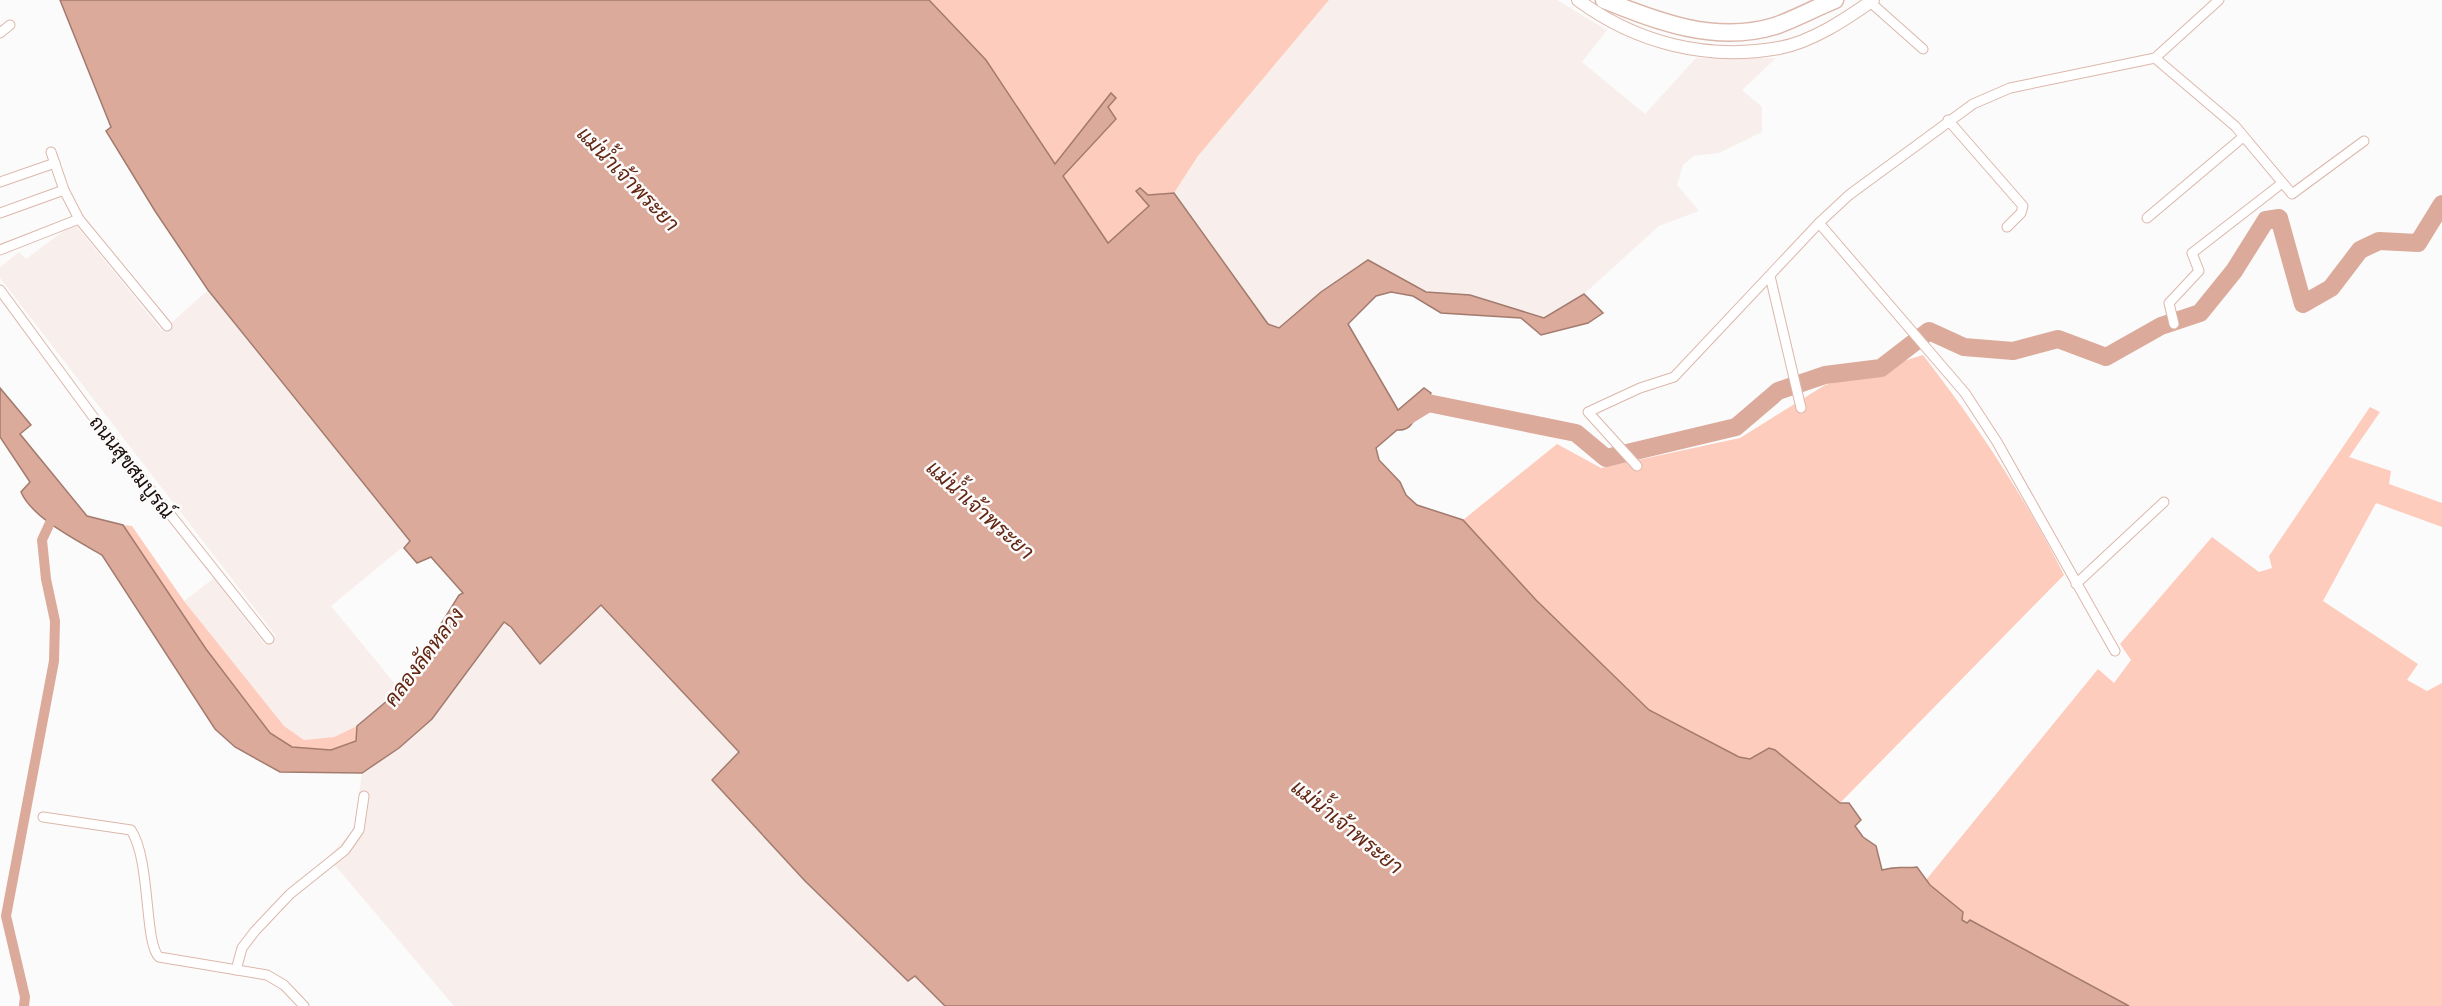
<svg xmlns="http://www.w3.org/2000/svg" width="2442" height="1006" font-family="Bitter,Sarabun,serif">
	<style>
		.built { fill: #f8efec }
		.green { fill: #feccbc }
		.water { fill: #dcaa9a; stroke: #a27b6e; stroke-width: 1.5 }
		.lines { fill: none; stroke-linecap: round; stroke-linejoin: round }
		.canal { stroke: #dcaa9a; stroke-width: 10 }
		.river { stroke: #dcaa9a; stroke-width: 18 }
		.street-casing { stroke: #dcb7ab; stroke-width: 11 }
		.secondary-casing { stroke: #dcb7ab; stroke-width: 14 }
		.highway-casing { stroke: #dcb7ab; stroke-width: 19 }
		.street { stroke: #fff; stroke-width: 9 }
		.secondary { stroke: #fff; stroke-width: 12 }
		.highway { stroke: #fff; stroke-width: 16 }
		.labels { text-anchor: middle; dominant-baseline: central; stroke-width: 5; stroke-linejoin: round; paint-order: stroke }
		.street-label { font-size: 20px; fill: #190c09; stroke: #fbfbfb }
		.water-label { font-size: 21px; font-style: italic; fill: #632612; stroke: #fbfbfb }
	</style>
	<rect width="100%" height="100%" fill="#fbfbfb"/>
	<g class="built">
		<path d="M 1329,0 L 1557,0 L 1607,30 L 1582,62 L 1645,114 L 1696,58 L 1776,58 L 1742,90 L 1762,107 L 1762,132 L 1719,153 L 1694,156 L 1683,165 L 1677,185 L 1699,211 L 1659,226 L 1584,294 L 1544,318 L 1470,295 L 1426,292 L 1369,260 L 1321,292 L 1279,329 L 1268,324 L 1174,193 L 1198,156 Z"/>
		<path d="M 74,223 L 162,331 L 208,290 L 410,541 L 331,606 L 400,690 L 357,726 L 334,737 L 304,740 L 284,727 L 184,601 L 214,578 L 265,645 L 276,636 L 0,278 L 0,267 L 19,252 L 26,259 Z"/>
		<path d="M 601,605 L 739,752 L 712,781 L 805,881 L 907,981 L 914,976 L 945,1006 L 454,1006 L 328,857 L 354,830 L 362,773 L 399,748 L 432,719 L 504,622 L 541,663 Z"/>
	</g>
	<g class="green">
		<path d="M 929,0 L 1329,0 L 1198,156 L 1174,193 L 1148,195 L 1140,188 L 1136,191 L 1149,206 L 1108,243 L 1063,176 L 1116,119 L 1107,107 L 1116,99 L 1111,93 L 1055,165 L 986,60 Z"/>
		<path d="M 1923,355 C 1978,426 2023,494 2064,575 L 1840,803 L 1775,750 L 1768,748 L 1750,759 L 1739,757 L 1649,710 L 1536,600 L 1463,520 L 1557,444 L 1601,468 L 1740,438 L 1825,385 Z"/>
		<path d="M 2370,407 L 2380,412 L 2349,457 L 2391,471 L 2389,484 L 2442,503 L 2442,527 L 2376,503 L 2323,601 L 2418,664 L 2407,680 L 2427,691 L 2442,683 L 2442,1006 L 2129,1006 L 1970,920 L 1967,923 L 1962,920 L 1926,880 L 2098,669 L 2114,683 L 2131,660 L 2120,644 L 2212,537 L 2259,572 L 2272,568 L 2269,556 Z"/>
		<path d="M 123,525 L 132,526 L 184,601 L 284,726 L 304,740 L 334,737 L 357,726 L 356,741 L 331,750 L 292,747 L 270,733 L 206,649 Z"/>
	</g>
	<path class="water" d="M 60,0 L 929,0 L 986,60 L 1055,164 L 1111,93 L 1116,98 L 1108,107 L 1116,119 L 1063,176 L 1108,243 L 1149,206 L 1136,191 L 1140,188 L 1148,195 L 1174,193 L 1268,324 L 1279,328 L 1321,292 L 1368,260 L 1426,292 L 1470,295 L 1544,318 L 1584,294 L 1603,313 L 1588,323 L 1541,335 L 1521,318 L 1441,313 L 1413,296 L 1391,292 L 1376,296 L 1348,324 L 1398,410 L 1424,388 L 1431,393 C 1428,403 1424,403 1419,411 C 1413,420 1412,431 1397,430 L 1376,448 L 1379,460 L 1400,482 L 1406,495 L 1417,505 L 1463,520 L 1536,600 L 1649,710 L 1739,757 L 1750,759 L 1769,748 L 1775,750 L 1840,803 L 1849,803 L 1861,820 L 1855,826 L 1863,837 L 1876,846 L 1882,870 C 1899,865 1901,869 1917,867 L 1930,885 L 1963,912 L 1962,920 L 1967,923 L 1970,920 L 2129,1006 L 945,1006 L 915,976 L 908,981 L 805,881 L 712,780 L 739,752 L 601,605 L 540,664 L 511,627 L 504,622 L 432,719 L 399,748 L 362,773 L 280,772 L 235,747 L 215,729 L 102,555 C 78,541 32,518 21,492 L 30,482 L 0,437 L 0,388 L 31,425 L 20,434 L 87,516 L 123,525 L 206,649 L 270,733 L 292,747 L 331,750 L 356,741 L 357,726 L 400,690 L 459,595 L 463,593 L 431,557 L 417,563 L 404,548 L 410,541 L 208,290 L 155,211 L 106,131 L 111,127 Z"/>
	<g class="lines">
		<path class="canal" d="M 24,1006 L 25,997 L 6,916 L 54,661 L 55,621 L 46,579 L 42,540 L 56,510"/>
		<path class="river" d="M 1407,416 L 1428,403 L 1576,433 L 1606,458 L 1736,427 L 1778,391 L 1825,375 L 1881,368 L 1929,331 L 1964,347 L 2013,351 L 2058,339 L 2106,357 L 2161,326 L 2200,313 L 2234,271 L 2266,220 L 2279,218 L 2303,304 L 2331,288 L 2360,250 L 2379,241 L 2418,243 L 2442,204"/>
		<defs>
			<g id="street">
				<path d="M 1870,2 L 1923,49"/>
				<path d="M 0,33 L 10,25"/>
				<path d="M 2155,58 L 2235,126 L 2292,194 L 2364,141"/>
				<path d="M 1948,120 L 2023,206 L 2021,213 L 2007,227"/>
				<path d="M 51,152 L 64,190 L 79,219 L 167,326"/>
				<path d="M 0,182 L 55,163"/>
				<path d="M 0,213 L 64,190"/>
				<path d="M 2147,218 L 2243,137"/>
				<path d="M 1819,223 L 1965,393 L 1997,442 L 2115,651"/>
				<path d="M 0,250 L 79,219"/>
				<path d="M 1770,276 L 1801,408"/>
				<path d="M 0,290 L 97,422 L 269,639"/>
				<path d="M 2174,324 L 2169,303 L 2199,271 L 2192,253 L 2281,184"/>
				<path d="M 1637,466 L 1588,412 L 1640,388 L 1674,377 L 1819,223 L 1849,195 L 1973,104 L 2010,88 L 2155,58 L 2219,0"/>
				<path d="M 2076,584 L 2164,502"/>
				<path d="M 43,817 L 131,830 C 151,860 144,943 159,957 L 267,975 L 284,985 L 304,1006"/>
				<path d="M 236,970 L 242,948 L 255,931 L 290,894 L 345,850 L 359,830 L 364,796"/>
			</g>
			<path id="secondary" d="M 1578,0 C 1636,43 1707,61 1779,48 C 1812,42 1846,19 1873,0"/>
			<path id="highway" d="M 1604,0 C 1659,22 1716,44 1775,26 C 1795,19 1815,8 1835,0"/>
		</defs>
		<use href="#street" class="street-casing"/>
		<use href="#secondary" class="secondary-casing"/>
		<use href="#highway" class="highway-casing"/>
		<use href="#street" class="street"/>
		<use href="#secondary" class="secondary"/>
		<use href="#highway" class="highway"/>
	</g>
	<g class="labels">
		<g class="street-label">
			<text transform="translate(132 467) rotate(52)">ถนนสุขสมบูรณ์</text>
		</g>
		<g class="water-label">
			<text transform="translate(628 179) rotate(46)">แม่น้ำเจ้าพระยา</text>
			<text transform="translate(980 510) rotate(42)">แม่น้ำเจ้าพระยา</text>
			<text transform="translate(424 657) rotate(-53)">คลองลัดหลวง</text>
			<text transform="translate(1347 827) rotate(39)">แม่น้ำเจ้าพระยา</text>
		</g>
	</g>
</svg>
